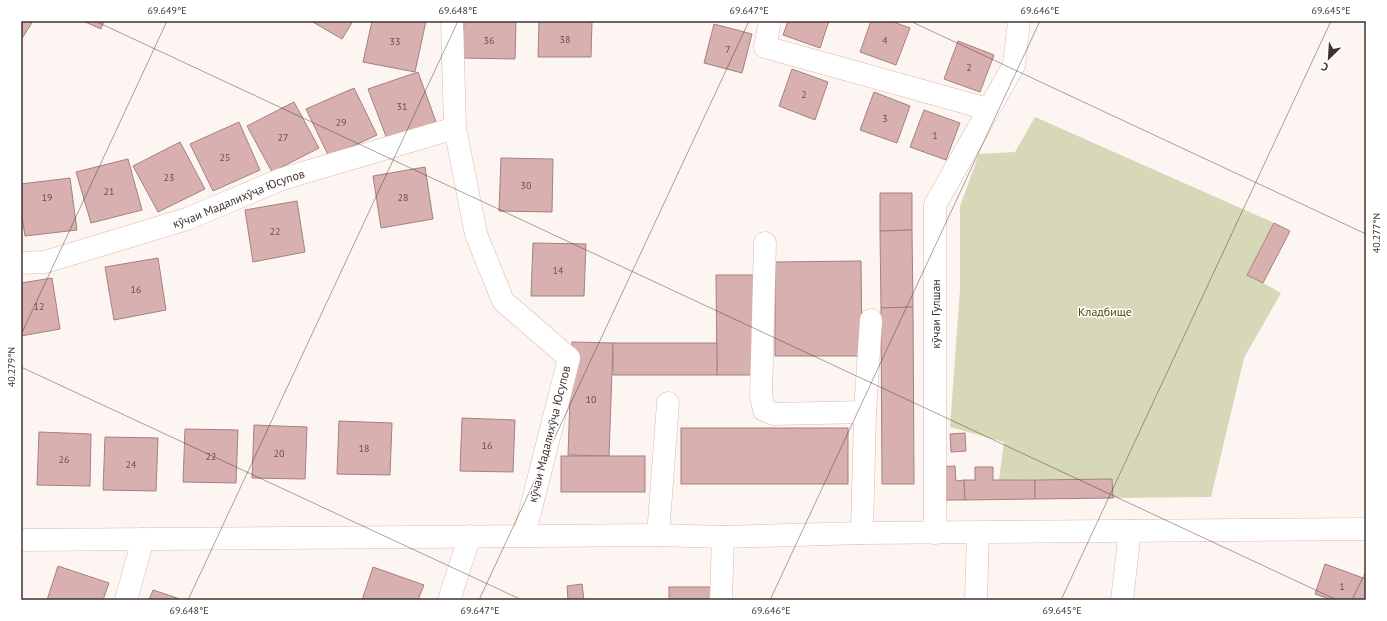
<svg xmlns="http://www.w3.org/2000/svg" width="1387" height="621" font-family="'PT Sans',sans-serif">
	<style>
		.green { fill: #d7d8b7 }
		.building { fill: #d7b0af; stroke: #a5807f }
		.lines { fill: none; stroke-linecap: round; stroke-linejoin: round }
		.minor-casing { stroke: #dcbaa8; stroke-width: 23 }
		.major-casing { stroke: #dcbaa8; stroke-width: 23 }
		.minor { stroke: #fff; stroke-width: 22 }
		.major { stroke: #fff; stroke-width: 22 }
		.ticks { fill: none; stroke: #40332c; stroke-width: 1; stroke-opacity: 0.45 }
		.labels { text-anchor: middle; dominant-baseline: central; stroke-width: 3; stroke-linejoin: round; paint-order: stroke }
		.number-label { font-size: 10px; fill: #66524d }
		.street-label { font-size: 12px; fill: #40332c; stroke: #fff }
		.park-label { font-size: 12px; fill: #484604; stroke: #fff }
		.neatline { fill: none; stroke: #40332c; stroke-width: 1.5 }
		.ticks-label { font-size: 10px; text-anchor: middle; fill: #40332c }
	</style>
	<rect width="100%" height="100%" fill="#fdf5f2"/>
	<path class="green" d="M 1035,117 L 1274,223 L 1247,274 L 1281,293 L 1244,358 L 1211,497 L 1113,498 L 1112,479 L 999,480 L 1004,442 L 950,427 L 960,290 L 960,206 L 979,154 L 1015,152 Z"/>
	<g class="building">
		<path d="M 21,21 L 33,21 L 21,40 Z"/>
		<path d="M 83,21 L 104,21 L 101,29 Z"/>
		<path d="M 311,21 L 353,21 L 342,39 Z"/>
		<path d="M 372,21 L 426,21 L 415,72 L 363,62 Z"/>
		<path d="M 464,21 L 516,21 L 515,59 L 462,58 Z"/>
		<path d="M 539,21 L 592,21 L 591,57 L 538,57 Z"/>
		<path d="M 788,21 L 829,21 L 820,48 L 783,35 Z"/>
		<path d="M 871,21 L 891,21 L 910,28 L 896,65 L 860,52 Z"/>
		<path d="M 714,24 L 752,34 L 742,73 L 704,63 Z"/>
		<path d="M 958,41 L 994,55 L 980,92 L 944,79 Z"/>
		<path d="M 792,69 L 828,82 L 815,120 L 779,106 Z"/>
		<path d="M 418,72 L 436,122 L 387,139 L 368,89 Z"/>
		<path d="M 354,88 L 377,135 L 329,157 L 306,109 Z"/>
		<path d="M 874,92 L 910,106 L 897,143 L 860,130 Z"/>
		<path d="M 294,102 L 319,148 L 272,172 L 247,126 Z"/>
		<path d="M 924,110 L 960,123 L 946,160 L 910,147 Z"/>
		<path d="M 239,122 L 260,170 L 213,191 L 190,144 Z"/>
		<path d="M 180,142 L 205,189 L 158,212 L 133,166 Z"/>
		<path d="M 501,158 L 553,159 L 552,212 L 499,211 Z"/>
		<path d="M 128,159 L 142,210 L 91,223 L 76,172 Z"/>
		<path d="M 425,167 L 433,219 L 381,228 L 373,176 Z"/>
		<path d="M 70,178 L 77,230 L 25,236 L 21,210 L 21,184 Z"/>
		<path d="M 880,193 L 912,193 L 912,230 L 880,231 Z"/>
		<path d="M 297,201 L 305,252 L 253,262 L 245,210 Z"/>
		<path d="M 1274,223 L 1290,231 L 1263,283 L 1247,275 Z"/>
		<path d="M 912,230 L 913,307 L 881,308 L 880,231 Z"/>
		<path d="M 533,243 L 586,244 L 584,296 L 531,296 Z"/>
		<path d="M 158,258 L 166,310 L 114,320 L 105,267 Z"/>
		<path d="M 861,261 L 862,356 L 775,356 L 775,262 Z"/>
		<path d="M 716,275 L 758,275 L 759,375 L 717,375 Z"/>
		<path d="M 52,278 L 60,329 L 21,336 L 21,283 Z"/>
		<path d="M 913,307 L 914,484 L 882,484 L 881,308 Z"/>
		<path d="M 572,342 L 613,343 L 609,456 L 568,455 Z"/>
		<rect x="613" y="343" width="104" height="32"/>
		<path d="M 462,418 L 515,420 L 513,472 L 460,471 Z"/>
		<path d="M 339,421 L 392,423 L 390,475 L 337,474 Z"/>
		<path d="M 254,425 L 307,427 L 305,479 L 252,478 Z"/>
		<rect x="681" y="428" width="167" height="56"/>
		<path d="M 185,429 L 238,430 L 236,483 L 183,482 Z"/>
		<path d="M 39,432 L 91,434 L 90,486 L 37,485 Z"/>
		<path d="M 965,433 L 966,451 L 951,452 L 950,434 Z"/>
		<path d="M 105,437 L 158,438 L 156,491 L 103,490 Z"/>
		<rect x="561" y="456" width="84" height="36"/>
		<path d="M 955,466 L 956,481 L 964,480 L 965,500 L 941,500 L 937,467 Z"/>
		<path d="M 975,467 L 993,467 L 993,480 L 1035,480 L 1035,499 L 965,500 L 964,480 L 975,480 Z"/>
		<path d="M 1112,479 L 1113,498 L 1035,499 L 1035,480 Z"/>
		<path d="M 1325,564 L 1366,579 L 1366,600 L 1332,600 L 1315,594 Z"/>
		<path d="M 58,566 L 109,583 L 103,600 L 47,600 Z"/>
		<path d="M 373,567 L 424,585 L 418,600 L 362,600 Z"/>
		<path d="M 582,584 L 584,600 L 568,600 L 567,586 Z"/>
		<rect x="669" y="587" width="49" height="13"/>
		<path d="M 153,590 L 183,600 L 149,600 Z"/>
	</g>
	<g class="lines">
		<defs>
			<g id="minor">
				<path d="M 452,21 L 455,128 L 476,234 L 503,301 L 569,358 L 524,536"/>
				<path d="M 770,21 L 765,47 L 988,109"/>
				<path d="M 765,243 L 761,396 L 764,410 L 774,414 L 865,412"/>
				<path id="s1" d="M 21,263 L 45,262 L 187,219 L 282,179 L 455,128"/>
				<path d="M 862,533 L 865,412 L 871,320"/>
				<path d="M 935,533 L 935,205 L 1014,65 L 1019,21"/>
				<path d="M 658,535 L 668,403"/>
				<path d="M 126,600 L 143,539"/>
				<path d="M 449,600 L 470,536"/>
				<path d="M 721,600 L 723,537"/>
				<path d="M 976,600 L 978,533"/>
				<path d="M 1122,600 L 1130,531"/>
			</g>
			<path id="major" d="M 21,540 L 658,535 L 723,537 L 862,533 L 1366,529"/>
		</defs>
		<use href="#minor" class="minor-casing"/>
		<use href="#major" class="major-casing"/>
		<use href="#minor" class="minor"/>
		<use href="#major" class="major"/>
	</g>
	<path class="ticks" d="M 95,21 L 1337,600M 910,21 L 1366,234M 21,335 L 167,21M 21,367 L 522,600M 188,600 L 458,21M 479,600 L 749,21M 770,600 L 1040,21M 1061,600 L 1331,21M 1352,600 L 1366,571"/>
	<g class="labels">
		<g class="number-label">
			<text x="565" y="39">38</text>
			<text x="489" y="40">36</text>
			<text x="885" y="40">4</text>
			<text x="395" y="41">33</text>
			<text x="728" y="49">7</text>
			<text x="969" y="67">2</text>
			<text x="804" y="94">2</text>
			<text x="402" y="106">31</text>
			<text x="885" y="118">3</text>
			<text x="341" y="122">29</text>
			<text x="935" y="135">1</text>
			<text x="283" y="137">27</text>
			<text x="225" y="157">25</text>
			<text x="169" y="177">23</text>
			<text x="526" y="185">30</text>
			<text x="109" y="191">21</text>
			<text x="47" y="197">19</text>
			<text x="403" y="197">28</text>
			<text x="275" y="231">22</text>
			<text x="558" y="270">14</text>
			<text x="136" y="289">16</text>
			<text x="39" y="306">12</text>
			<text x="591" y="399">10</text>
			<text x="487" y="445">16</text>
			<text x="364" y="448">18</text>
			<text x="279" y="453">20</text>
			<text x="211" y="456">22</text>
			<text x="64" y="459">26</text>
			<text x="131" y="464">24</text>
			<text x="1342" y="586">1</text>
		</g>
		<g class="street-label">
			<text stroke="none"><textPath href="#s1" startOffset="228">кӯчаи Мадалихӯҷа Юсупов</textPath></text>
			<text transform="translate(935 314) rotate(-90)">кӯчаи Гулшан</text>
			<text transform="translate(549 434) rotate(-76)">кӯчаи Мадалихӯҷа Юсупов</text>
		</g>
		<g class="park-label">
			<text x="1105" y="311">Кладбище</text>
		</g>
	</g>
	<rect width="1387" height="621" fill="none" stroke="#ffffff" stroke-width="44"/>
	<g transform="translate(1329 58) rotate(205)" stroke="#ffffff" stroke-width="3" paint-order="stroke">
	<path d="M0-3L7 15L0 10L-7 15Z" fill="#40332c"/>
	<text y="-6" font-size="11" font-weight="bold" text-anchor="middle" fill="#40332c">С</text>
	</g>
	<rect x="22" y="22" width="1343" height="577" class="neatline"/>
	<g class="ticks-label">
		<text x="167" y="14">69.649°E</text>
		<text x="458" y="14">69.648°E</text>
		<text x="749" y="14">69.647°E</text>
		<text x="1040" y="14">69.646°E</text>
		<text x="1331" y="14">69.645°E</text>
		<text transform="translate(1376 233) rotate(-90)" y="4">40.277°N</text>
		<text transform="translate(11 367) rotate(-90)" y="4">40.279°N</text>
		<text x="189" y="614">69.648°E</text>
		<text x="480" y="614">69.647°E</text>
		<text x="771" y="614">69.646°E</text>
		<text x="1062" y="614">69.645°E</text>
	</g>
</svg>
